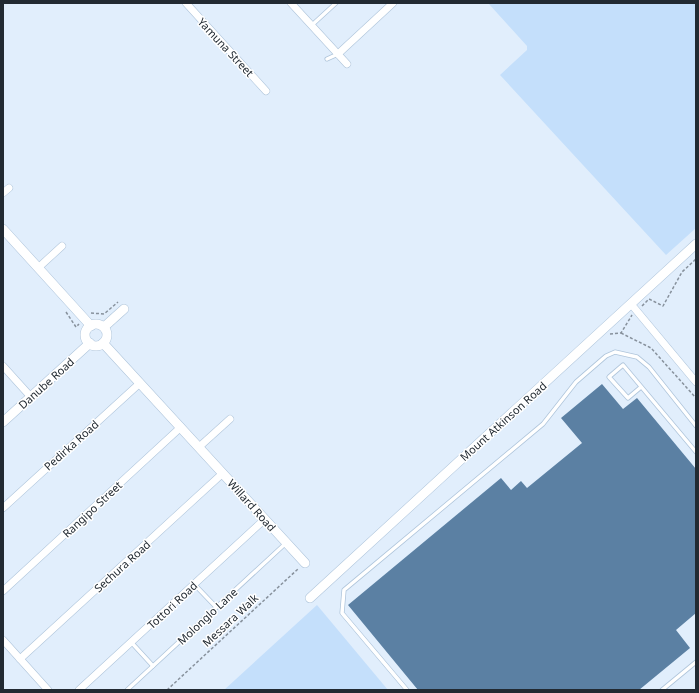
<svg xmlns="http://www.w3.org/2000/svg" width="699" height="693" font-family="'Noto Sans',sans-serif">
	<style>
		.green { fill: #c4dffb }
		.building { fill: #5b80a3 }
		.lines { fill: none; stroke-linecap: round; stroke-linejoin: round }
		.lane-casing { stroke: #afc5db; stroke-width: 5 }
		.street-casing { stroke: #afc5db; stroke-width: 8 }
		.secondary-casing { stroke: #afc5db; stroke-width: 10 }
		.path { stroke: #87919c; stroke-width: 1.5; stroke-dasharray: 3 2; stroke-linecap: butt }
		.lane { stroke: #fff; stroke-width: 3.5 }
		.street { stroke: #fff; stroke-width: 7 }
		.secondary { stroke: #fff; stroke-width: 9 }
		.labels { text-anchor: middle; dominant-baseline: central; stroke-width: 3; stroke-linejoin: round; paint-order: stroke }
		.street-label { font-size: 11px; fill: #222a32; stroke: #fff }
	</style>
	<rect width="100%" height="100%" fill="#e1eefc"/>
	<g class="green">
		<path d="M 488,3 L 696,3 L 696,228 L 666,255 L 500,75 L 527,50 L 527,46 Z"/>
		<path d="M 317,605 L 388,690 L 224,690 Z"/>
	</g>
	<path class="building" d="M 602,384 L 623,409 L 637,398 L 696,469 L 696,613 L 676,630 L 690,648 L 639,690 L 418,690 L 348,605 L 501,478 L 511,490 L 521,481 L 527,488 L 582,443 L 561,418 Z"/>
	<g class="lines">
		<defs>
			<g id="lane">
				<path d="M 312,25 L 336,3"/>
				<path d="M 327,59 L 338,54"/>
				<path d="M 641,387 L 628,398 L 609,377 L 623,365 L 696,452"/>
				<path d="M 194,584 L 216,607"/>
				<path d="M 131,642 L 153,666"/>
				<path d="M 127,690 L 286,543"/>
				<path d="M 407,690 L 342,613 L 344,590 L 543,424 L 576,382 L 606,356 L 615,352 L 637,357 L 649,367 L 696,426"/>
				<path d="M 662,690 L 696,662"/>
			</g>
			<g id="street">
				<path d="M 186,3 L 266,91"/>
				<path d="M 291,3 L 347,64"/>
				<path d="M 338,54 L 393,3"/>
				<path d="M 3,193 L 9,188"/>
				<path d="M 38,268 L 62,246"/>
				<path d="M 631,304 L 696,382"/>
				<path d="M 3,366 L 31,397"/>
				<path d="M 199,447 L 230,419"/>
				<path d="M 3,508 L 140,383"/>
				<path d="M 3,591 L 181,427"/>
				<path d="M 3,640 L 48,690"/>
				<path d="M 20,659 L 223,473"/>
				<path d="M 79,690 L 265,519"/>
			</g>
			<g id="secondary">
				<path d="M 3,229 L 91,326"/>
				<circle cx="96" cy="335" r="11"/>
				<path d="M 104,327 L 124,309"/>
				<path d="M 103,343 L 305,563"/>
				<path d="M 3,422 L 90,343"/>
				<path d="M 310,598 L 696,244"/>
			</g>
		</defs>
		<use href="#lane" class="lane-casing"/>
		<use href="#street" class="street-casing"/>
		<use href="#secondary" class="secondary-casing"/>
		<g class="path">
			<path d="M 642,306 L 649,299 L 663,306 L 682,272 L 696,259"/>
			<path d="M 66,312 L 76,327 L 79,324"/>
			<path d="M 91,313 L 104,314 L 118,302"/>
			<path d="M 621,333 L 651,348 L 696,398"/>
			<path d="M 610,334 L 621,333 L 632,315"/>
			<path d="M 167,690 L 299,568"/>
		</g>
		<use href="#lane" class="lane"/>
		<use href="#street" class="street"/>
		<use href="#secondary" class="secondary"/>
	</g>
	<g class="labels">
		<g class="street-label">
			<text transform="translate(226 47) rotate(47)">Yamuna Street</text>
			<text transform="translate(46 383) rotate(-42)">Danube Road</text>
			<text transform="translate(503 421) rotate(-42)">Mount Atkinson Road</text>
			<text transform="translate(71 445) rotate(-42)">Pedirka Road</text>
			<text transform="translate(252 505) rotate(48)">Willard Road</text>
			<text transform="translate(92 509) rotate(-43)">Rangipo Street</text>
			<text transform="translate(122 566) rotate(-42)">Sechura Road</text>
			<text transform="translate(172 605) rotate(-43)">Tottori Road</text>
			<text transform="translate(207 616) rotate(-43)">Molonglo Lane</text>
			<text transform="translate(230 620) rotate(-43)">Messara Walk</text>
		</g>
	</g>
	<rect width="699" height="693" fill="none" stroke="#222a32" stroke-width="8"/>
</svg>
